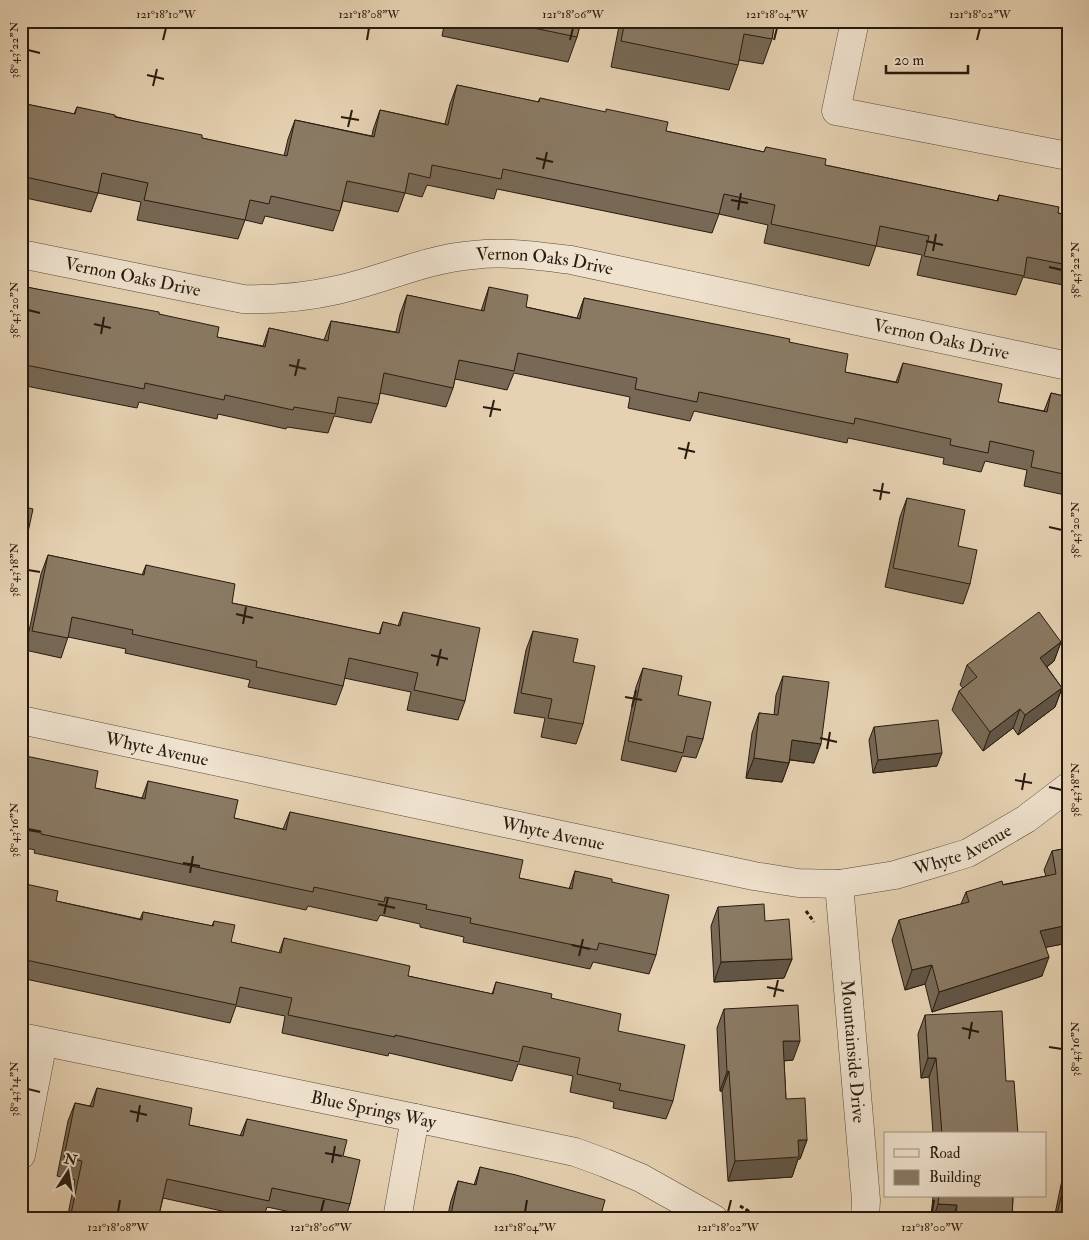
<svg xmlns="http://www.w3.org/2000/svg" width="1089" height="1240" font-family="'IM FELL Double Pica',serif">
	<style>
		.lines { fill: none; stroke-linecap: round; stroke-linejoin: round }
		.minor-casing { stroke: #574838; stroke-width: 29 }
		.path { stroke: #271a0f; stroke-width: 3; stroke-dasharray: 4 2.5; stroke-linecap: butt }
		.minor { stroke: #efe2ce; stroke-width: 28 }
		.wall { fill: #776956; stroke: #271a0f }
		.shaded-wall { fill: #615546; stroke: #271a0f }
		.building { fill: #8a7a64; stroke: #271a0f }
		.ticks { fill: none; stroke: #271a0f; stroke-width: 2 }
		.labels { text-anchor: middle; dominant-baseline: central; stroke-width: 4; stroke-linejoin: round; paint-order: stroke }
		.street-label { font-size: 18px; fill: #271a0f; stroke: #efe2ce }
		.neatline { fill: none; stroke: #271a0f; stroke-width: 2 }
		.ticks-label { font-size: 12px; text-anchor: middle; fill: #271a0f }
	</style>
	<rect width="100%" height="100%" fill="#e6d2b3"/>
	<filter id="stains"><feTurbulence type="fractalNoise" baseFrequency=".004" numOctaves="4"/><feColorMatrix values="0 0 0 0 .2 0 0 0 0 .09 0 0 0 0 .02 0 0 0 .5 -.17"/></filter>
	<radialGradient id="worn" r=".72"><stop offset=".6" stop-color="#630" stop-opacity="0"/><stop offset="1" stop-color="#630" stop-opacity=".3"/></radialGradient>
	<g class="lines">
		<defs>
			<g id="minor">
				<path d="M 855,21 L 836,111 L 1068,156"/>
				<path id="s1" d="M 21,254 L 243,299 C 274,300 306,297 337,290 C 383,280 425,259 473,255 C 506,251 538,256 571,260 L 1068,366"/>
				<path id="s2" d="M 21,720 L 754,876 L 798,883 L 839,884 L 895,875 L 932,864 L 968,853 L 1026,819 L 1068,787"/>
				<path id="s3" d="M 839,884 L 866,1200 L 865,1219"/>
				<path id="s4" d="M 21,1037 L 415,1118 L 575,1152 L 605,1163 L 641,1178 L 714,1219"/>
				<path d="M 21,1155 L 43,1042"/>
				<path d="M 397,1219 L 415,1118"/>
			</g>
		</defs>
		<use href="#minor" class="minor-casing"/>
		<g class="path">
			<path d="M 806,911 L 814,922"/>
			<path d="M 740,1206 L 762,1219"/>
		</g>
		<use href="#minor" class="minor"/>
	</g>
	<g class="wall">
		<path d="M 445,21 L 581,21 L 577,37 L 568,62 L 442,36 Z"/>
		<path d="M 620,21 L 775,21 L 772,39 L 763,64 L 739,60 L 738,65 L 729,90 L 611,67 Z"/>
		<path d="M 457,85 L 538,102 L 540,98 L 666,131 L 764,152 L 766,147 L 825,165 L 997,201 L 999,195 L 1058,213 L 1068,215 L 1068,286 L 1023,277 L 1016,295 L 917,275 L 922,255 L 876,246 L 869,266 L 764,243 L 768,225 L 719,214 L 712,233 L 497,189 L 494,199 L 427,185 L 422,197 L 405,193 L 398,212 L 343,201 L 340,211 L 333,231 L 265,216 L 262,224 L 245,220 L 238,239 L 137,220 L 141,202 L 98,193 L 91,212 L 21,197 L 21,103 L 74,114 L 77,107 L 202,138 L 284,156 L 288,139 L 295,120 L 372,136 L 373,130 L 380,110 L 445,124 L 450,104 Z"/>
		<path d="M 21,286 L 159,314 L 217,337 L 263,346 L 269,328 L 324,340 L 331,321 L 396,332 L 400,314 L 407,295 L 481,311 L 489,287 L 526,307 L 577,318 L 584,298 L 789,342 L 845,372 L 896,382 L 903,363 L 998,402 L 1044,411 L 1051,393 L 1068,397 L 1068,489 L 1065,495 L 1024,486 L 1027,470 L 985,461 L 981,472 L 943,464 L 944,458 L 848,438 L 847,443 L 694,411 L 690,421 L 628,408 L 630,397 L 514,373 L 507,390 L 455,379 L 453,388 L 446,407 L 380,393 L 378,404 L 371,423 L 334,416 L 328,433 L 287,427 L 286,429 L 218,414 L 217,419 L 139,402 L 137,408 L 21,385 Z"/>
		<path d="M 907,498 L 958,546 L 970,584 L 963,604 L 885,587 L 900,517 Z"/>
		<path d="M 21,506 L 25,546 L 21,558 Z"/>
		<path d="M 48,555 L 142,575 L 146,565 L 232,603 L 379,634 L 383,622 L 398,626 L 403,612 L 465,701 L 458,720 L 407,710 L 411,692 L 344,678 L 343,686 L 336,705 L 248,687 L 250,680 L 125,653 L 126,649 L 68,637 L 61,658 L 25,650 L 41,574 Z"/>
		<path d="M 533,631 L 573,662 L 583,724 L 576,744 L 541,737 L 545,718 L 514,713 L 526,650 Z"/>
		<path d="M 1061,642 L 1054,661 L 1047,667 L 1062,688 L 1055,707 L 1018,735 L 1013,728 L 983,751 L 952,710 L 959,691 L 963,688 L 960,685 L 967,665 Z"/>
		<path d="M 643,668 L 678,695 L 703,739 L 696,758 L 682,756 L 676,772 L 621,760 L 636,687 Z"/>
		<path d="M 783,676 L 814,763 L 790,760 L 782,782 L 746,778 L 752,733 L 759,713 L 774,715 L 776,695 Z"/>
		<path d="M 874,727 L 937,766 L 873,773 L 869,740 Z"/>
		<path d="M 21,755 L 95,788 L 142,798 L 148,781 L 234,818 L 283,829 L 290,812 L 519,878 L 569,889 L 575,871 L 612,882 L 656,955 L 649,974 L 593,962 L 590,969 L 463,942 L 464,937 L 420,927 L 420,924 L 380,915 L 377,921 L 308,906 L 306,910 L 34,853 L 35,850 L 21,847 Z"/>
		<path d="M 1068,848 L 1068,943 L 1046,947 L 1042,976 L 932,1012 L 925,984 L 905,990 L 892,940 L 899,920 L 961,904 L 966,892 L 1046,876 L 1044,870 L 1052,851 Z"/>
		<path d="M 21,883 L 56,901 L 140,919 L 143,912 L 212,926 L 214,921 L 231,942 L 279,953 L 284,938 L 408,976 L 492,994 L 496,982 L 551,998 L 618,1031 L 673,1101 L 666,1119 L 613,1108 L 614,1102 L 570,1092 L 573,1076 L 518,1064 L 512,1081 L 389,1053 L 388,1056 L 282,1033 L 285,1016 L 236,1006 L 230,1023 L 21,978 Z"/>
		<path d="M 718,907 L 765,921 L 792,959 L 784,978 L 714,982 L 711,926 Z"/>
		<path d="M 724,1009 L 793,1060 L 784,1061 L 786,1099 L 807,1140 L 800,1159 L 798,1159 L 792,1177 L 728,1181 L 722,1091 L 720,1091 L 717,1028 Z"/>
		<path d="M 925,1015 L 1006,1081 L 1018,1134 L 933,1134 L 929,1077 L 921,1078 L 918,1034 Z"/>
		<path d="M 97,1088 L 189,1125 L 240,1136 L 247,1119 L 343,1156 L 350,1204 L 345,1219 L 324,1219 L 267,1207 L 263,1219 L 258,1219 L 163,1198 L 158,1219 L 67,1219 L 75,1180 L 57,1176 L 68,1121 L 75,1103 L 90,1106 Z"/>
		<path d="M 1068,1163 L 1068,1219 L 1054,1219 L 1063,1175 Z"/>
		<path d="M 480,1167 L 600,1218 L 602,1219 L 447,1219 L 451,1201 L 458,1181 L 474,1185 Z"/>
		<path d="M 933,1196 L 1013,1196 L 1012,1219 L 931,1219 Z"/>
	</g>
	<g class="shaded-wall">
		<path d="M 1061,642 L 1054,661 L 1033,677 L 1040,658 Z"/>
		<path d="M 1062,688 L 1055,707 L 1018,735 L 1025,715 Z"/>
		<path d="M 1020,709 L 1013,728 L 983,751 L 990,732 Z"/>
		<path d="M 792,740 L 821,744 L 814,763 L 785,759 Z"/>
		<path d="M 942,753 L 937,766 L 873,773 L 878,760 Z"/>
		<path d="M 754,758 L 789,763 L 782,782 L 746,778 Z"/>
		<path d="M 1068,925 L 1068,943 L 1033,950 L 1040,931 Z"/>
		<path d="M 1049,957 L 1042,976 L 932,1012 L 939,992 Z"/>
		<path d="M 792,959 L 784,978 L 714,982 L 721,962 Z"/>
		<path d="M 932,965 L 925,984 L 905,990 L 912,970 Z"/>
		<path d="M 783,1041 L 800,1041 L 793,1060 L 776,1061 Z"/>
		<path d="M 928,1058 L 936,1058 L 929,1077 L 921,1078 Z"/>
		<path d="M 729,1071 L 722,1091 L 720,1091 L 727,1072 Z"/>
		<path d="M 798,1140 L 807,1140 L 800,1159 L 798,1159 L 792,1177 L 728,1181 L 735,1161 Z"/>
		<path d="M 938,1204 L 957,1205 L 952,1219 L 933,1219 Z"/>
	</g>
	<g class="building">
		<path d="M 500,21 L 581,21 L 577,37 Z"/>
		<path d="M 625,21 L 775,21 L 772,39 L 744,34 L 738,65 L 621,41 Z"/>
		<path d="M 457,85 L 539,102 L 540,98 L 606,112 L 606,109 L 668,122 L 666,131 L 764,152 L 766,147 L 826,159 L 825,165 L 998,201 L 999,195 L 1059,207 L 1058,213 L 1068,215 L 1068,265 L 1027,257 L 1024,276 L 924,256 L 929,236 L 880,226 L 876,246 L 771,224 L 775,205 L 724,194 L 719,214 L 503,169 L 501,179 L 432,165 L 430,178 L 409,173 L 405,193 L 347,181 L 340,211 L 271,196 L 269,204 L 250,200 L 245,220 L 144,200 L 148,183 L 102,173 L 98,193 L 21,176 L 21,103 L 75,114 L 77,107 L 115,115 L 115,117 L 202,135 L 202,138 L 287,156 L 295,120 L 374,137 L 380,110 L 448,125 Z"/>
		<path d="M 21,286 L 159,312 L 159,314 L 219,327 L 217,337 L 265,347 L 269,328 L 328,341 L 331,321 L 399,333 L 407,295 L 484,311 L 489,287 L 528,295 L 526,307 L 580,319 L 584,298 L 790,339 L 789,342 L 848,354 L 845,372 L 898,383 L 903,363 L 1002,384 L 998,402 L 1047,412 L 1051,393 L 1068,397 L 1068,475 L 1031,467 L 1034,451 L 990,441 L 988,453 L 950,445 L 951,439 L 855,418 L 854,424 L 699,392 L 697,402 L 635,389 L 637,378 L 518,353 L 514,371 L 459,360 L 453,388 L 384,373 L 378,404 L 338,397 L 335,414 L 294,407 L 293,410 L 225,395 L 224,400 L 145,383 L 144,389 L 21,364 Z"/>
		<path d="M 907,498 L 965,510 L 958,546 L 977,550 L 970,584 L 893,568 Z"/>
		<path d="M 21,506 L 33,509 L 25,546 L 21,545 Z"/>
		<path d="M 48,555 L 144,575 L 146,565 L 235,584 L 232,603 L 380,634 L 383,622 L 400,626 L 403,612 L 480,628 L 465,701 L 414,690 L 418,673 L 349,658 L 343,686 L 256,667 L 257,661 L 132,634 L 133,630 L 72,617 L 68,638 L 32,631 Z"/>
		<path d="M 1039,612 L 1061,642 L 1040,658 L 1062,688 L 1025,715 L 1020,709 L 990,732 L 959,691 L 977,677 L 967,665 Z"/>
		<path d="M 533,631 L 578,639 L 573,662 L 595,666 L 583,724 L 548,718 L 552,699 L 521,693 Z"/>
		<path d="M 643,668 L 682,676 L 678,695 L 711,702 L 703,739 L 687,736 L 683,753 L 628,741 Z"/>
		<path d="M 783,676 L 829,682 L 821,744 L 792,740 L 789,763 L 754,758 L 759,713 L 778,715 Z"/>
		<path d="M 938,720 L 942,753 L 878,760 L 874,727 Z"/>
		<path d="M 21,755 L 98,771 L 95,788 L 145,799 L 148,781 L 238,800 L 234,818 L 286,830 L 290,812 L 523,860 L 519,878 L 572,889 L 575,871 L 612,879 L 612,882 L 669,895 L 656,955 L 599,943 L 597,950 L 470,923 L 471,918 L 426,909 L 427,905 L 385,897 L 384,902 L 314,887 L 313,892 L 41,834 L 41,831 L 21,827 Z"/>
		<path d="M 1068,848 L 1068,925 L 1040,931 L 1049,957 L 939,992 L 932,965 L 912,970 L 899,920 L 969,902 L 966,892 L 1002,881 L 1003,885 L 1056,874 L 1052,851 Z"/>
		<path d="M 21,883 L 58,891 L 56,901 L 142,920 L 143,912 L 213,926 L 214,921 L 235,925 L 231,942 L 281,953 L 284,938 L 410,966 L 408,976 L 493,994 L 496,982 L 552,994 L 551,998 L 621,1014 L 618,1031 L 685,1045 L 673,1101 L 619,1090 L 621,1084 L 577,1074 L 580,1058 L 523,1046 L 519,1062 L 395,1035 L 395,1037 L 288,1015 L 292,998 L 240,987 L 236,1005 L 21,959 Z"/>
		<path d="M 764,904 L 765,921 L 789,919 L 792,959 L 721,962 L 718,907 Z"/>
		<path d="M 798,1005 L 800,1041 L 783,1041 L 786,1099 L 805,1098 L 807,1140 L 798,1140 L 799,1157 L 735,1161 L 729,1071 L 727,1072 L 724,1009 Z"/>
		<path d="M 1002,1011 L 1006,1081 L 1014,1081 L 1018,1134 L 942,1134 L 936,1058 L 928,1058 L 925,1015 Z"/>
		<path d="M 97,1088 L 192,1108 L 189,1125 L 243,1136 L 247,1119 L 347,1140 L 343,1156 L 360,1160 L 350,1204 L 272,1188 L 269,1201 L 167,1179 L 158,1219 L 70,1219 L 82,1161 L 64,1157 L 75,1103 L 93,1107 Z"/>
		<path d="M 1068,1166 L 1068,1219 L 1056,1219 Z"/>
		<path d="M 480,1167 L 516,1175 L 605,1200 L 600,1218 L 602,1219 L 450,1219 L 458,1181 L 476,1185 Z"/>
		<path d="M 939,1196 L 1013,1196 L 1012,1219 L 956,1219 L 957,1205 L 938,1204 Z"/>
	</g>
	<path class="ticks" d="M 163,40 L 166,28M 367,40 L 369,28M 570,40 L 573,28M 774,40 L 777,28M 977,40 L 980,28M 28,50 L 40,53M 147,75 L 164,79M 153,86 L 157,69M 341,117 L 359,120M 348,127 L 352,110M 536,158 L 553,162M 543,169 L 547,152M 731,200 L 748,203M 738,210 L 741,193M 926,241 L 943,245M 933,251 L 936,234M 1049,267 L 1062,270M 28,310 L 40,313M 94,324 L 111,328M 101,334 L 104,317M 289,365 L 306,369M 295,376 L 299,359M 483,407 L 501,410M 490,417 L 494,400M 678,448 L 695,452M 685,459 L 689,442M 873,490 L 890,493M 880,500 L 883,483M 1049,527 L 1062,530M 28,570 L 40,572M 236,614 L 253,618M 243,624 L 246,607M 431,655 L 448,659M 437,666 L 441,649M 625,697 L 642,700M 632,707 L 636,690M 820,738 L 837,742M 827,749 L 830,732M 1015,780 L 1032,783M 1049,787 L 1062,790M 1022,790 L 1025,773M 28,830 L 40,832M 183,863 L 200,866M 190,873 L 193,856M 378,904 L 395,908M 384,914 L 388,897M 572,945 L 590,949M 579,956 L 583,939M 767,987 L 784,991M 774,997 L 778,980M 962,1028 L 979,1032M 969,1039 L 972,1022M 1049,1047 L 1062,1049M 28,1089 L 40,1092M 130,1111 L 147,1115M 137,1122 L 140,1105M 325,1153 L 342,1156M 332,1163 L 335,1146M 118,1212 L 120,1200M 321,1212 L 324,1200M 525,1212 L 527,1200M 728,1212 L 731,1200M 932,1212 L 934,1200"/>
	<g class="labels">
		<g class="street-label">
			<text stroke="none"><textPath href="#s1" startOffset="534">Vernon Oaks Drive</textPath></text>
			<text stroke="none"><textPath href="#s1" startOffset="114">Vernon Oaks Drive</textPath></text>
			<text stroke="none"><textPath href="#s1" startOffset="939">Vernon Oaks Drive</textPath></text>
			<text stroke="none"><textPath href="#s2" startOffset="139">Whyte Avenue</textPath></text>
			<text stroke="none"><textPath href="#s2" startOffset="544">Whyte Avenue</textPath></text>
			<text stroke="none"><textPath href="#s2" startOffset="964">Whyte Avenue</textPath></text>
			<text stroke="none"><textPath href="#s3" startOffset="168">Mountainside Drive</textPath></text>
			<text stroke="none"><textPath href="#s4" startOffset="360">Blue Springs Way</textPath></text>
		</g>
	</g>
	<rect width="1089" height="1240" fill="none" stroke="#e6d2b3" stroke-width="55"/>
	<rect x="884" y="1132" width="162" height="65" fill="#efe2ce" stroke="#9f9282"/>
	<rect x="894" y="1149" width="25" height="8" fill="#efe2ce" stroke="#9f9282"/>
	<text x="929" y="1158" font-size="15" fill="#271a0f">Road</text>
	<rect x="894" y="1170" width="25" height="15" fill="#8a7a64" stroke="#9f9282"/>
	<text x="929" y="1182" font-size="15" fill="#271a0f">Building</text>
	<g transform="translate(68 1172) rotate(12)" stroke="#efe2ce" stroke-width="4" paint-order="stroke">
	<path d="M0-4L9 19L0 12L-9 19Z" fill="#271a0f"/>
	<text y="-8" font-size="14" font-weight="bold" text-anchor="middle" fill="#271a0f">N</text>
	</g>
	<path d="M886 65v8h82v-8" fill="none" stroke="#271a0f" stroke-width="2.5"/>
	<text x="894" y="65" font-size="15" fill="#271a0f" stroke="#efe2ce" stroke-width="4" paint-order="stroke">20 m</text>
	<rect x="28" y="28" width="1034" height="1184" class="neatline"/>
	<g class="ticks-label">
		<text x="166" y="18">121°18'10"W</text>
		<text x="369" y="18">121°18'08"W</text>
		<text x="573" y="18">121°18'06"W</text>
		<text x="777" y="18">121°18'04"W</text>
		<text x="980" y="18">121°18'02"W</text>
		<text transform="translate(14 50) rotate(-90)" y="4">38°43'22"N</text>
		<text transform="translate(1075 270) rotate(-90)" y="4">38°43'22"N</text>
		<text transform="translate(14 310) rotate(-90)" y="4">38°43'20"N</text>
		<text transform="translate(1075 530) rotate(-90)" y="4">38°43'20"N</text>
		<text transform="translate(14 570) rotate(-90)" y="4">38°43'18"N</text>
		<text transform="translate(1075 790) rotate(-90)" y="4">38°43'18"N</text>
		<text transform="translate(14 830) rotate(-90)" y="4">38°43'16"N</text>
		<text transform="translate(1075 1049) rotate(-90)" y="4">38°43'16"N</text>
		<text transform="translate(14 1089) rotate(-90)" y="4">38°43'14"N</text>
		<text x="118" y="1231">121°18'08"W</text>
		<text x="321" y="1231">121°18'06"W</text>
		<text x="525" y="1231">121°18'04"W</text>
		<text x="728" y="1231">121°18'02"W</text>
		<text x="932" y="1231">121°18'00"W</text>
	</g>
	<rect width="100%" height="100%" filter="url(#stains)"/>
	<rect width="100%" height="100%" fill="url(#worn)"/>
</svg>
